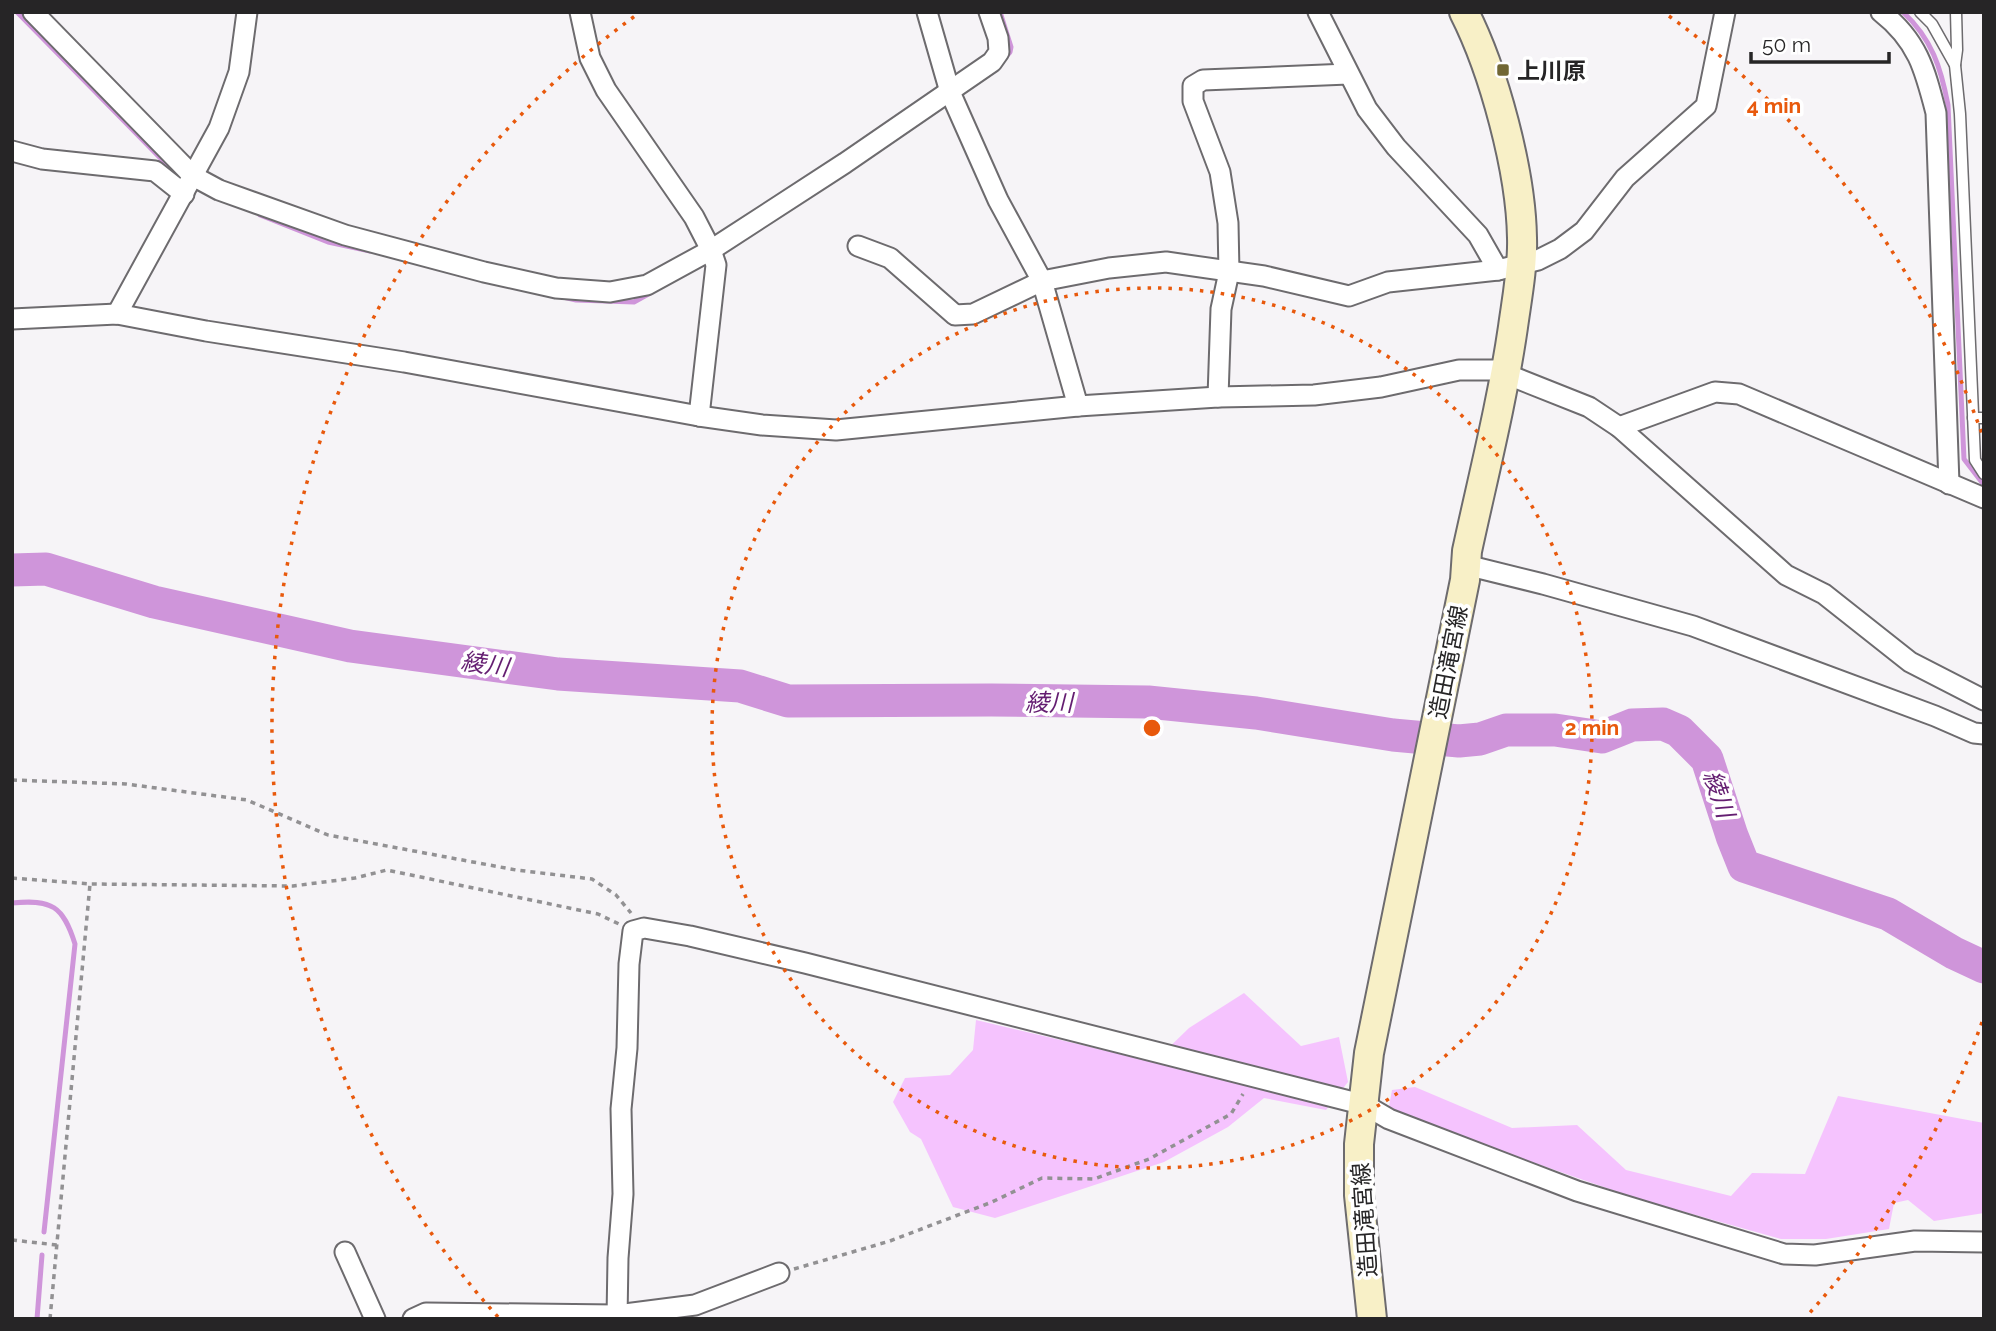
<svg xmlns="http://www.w3.org/2000/svg" width="1996" height="1331" font-family="Raleway,'Noto Sans JP',sans-serif">
	<style>
		.green { fill: #f5c3fe }
		.lines { fill: none; stroke-linecap: round; stroke-linejoin: round }
		.stream { stroke: #cf95da; stroke-width: 5 }
		.river { stroke: #cf95da; stroke-width: 33 }
		.service-casing { stroke: #6d6b6e; stroke-width: 13 }
		.minor-casing { stroke: #6d6b6e; stroke-width: 23 }
		.secondary-casing { stroke: #6d6b6e; stroke-width: 32 }
		.path { stroke: #929193; stroke-width: 3.5; stroke-dasharray: 5 5; stroke-linecap: butt }
		.service { stroke: #fff; stroke-width: 10 }
		.minor { stroke: #fff; stroke-width: 19 }
		.secondary { stroke: #f8f0c7; stroke-width: 28 }
		.ring { fill: none; stroke: #e8590c; stroke-width: 3.5; stroke-dasharray: 3.5 7 }
		.poi-dot { fill: #716734; stroke: #fff; stroke-width: 2.5 }
		.labels { text-anchor: middle; dominant-baseline: central; stroke-width: 7; stroke-linejoin: round; paint-order: stroke }
		.poi-label { font-size: 23px; font-weight: bold; fill: #262526; stroke: #fff; text-anchor: start }
		.street-label { font-size: 23px; fill: #262526; stroke: #fff }
		.water-label { font-size: 24px; font-style: italic; fill: #641e71; stroke: #fff }
		.centre { fill: #e8590c; stroke: #fff; stroke-width: 3.5 }
		.ring-label { font-size: 21px; text-anchor: middle; font-weight: bold; fill: #e8590c; stroke: #fff; stroke-width: 7; stroke-linejoin: round; paint-order: stroke }
	</style>
	<rect width="100%" height="100%" fill="#f6f4f7"/>
	<g class="green">
		<path d="M 1244,993 L 1301,1046 L 1339,1037 L 1348,1082 L 1326,1110 L 1264,1098 L 1228,1127 L 1164,1162 L 995,1218 L 953,1207 L 921,1139 L 910,1132 L 893,1102 L 905,1078 L 950,1075 L 973,1050 L 976,1020 L 1154,1062 L 1189,1028 Z"/>
		<path d="M 1415,1087 L 1512,1128 L 1577,1125 L 1626,1170 L 1731,1196 L 1752,1173 L 1805,1174 L 1838,1096 L 1984,1123 L 1984,1213 L 1934,1221 L 1908,1200 L 1894,1203 L 1889,1229 L 1826,1239 L 1781,1239 L 1635,1198 L 1388,1112 L 1392,1090 Z"/>
	</g>
	<g class="lines">
		<g class="stream">
			<path d="M 17,12 L 180,178"/>
			<path d="M 1000,12 L 1011,47 L 1010,52 L 1003,60"/>
			<path d="M 1903,12 C 1932,39 1941,68 1948,105 L 1964,459 L 1984,485"/>
			<path d="M 260,215 L 328,242 L 370,251"/>
			<path d="M 563,297 L 576,300 L 634,302 L 652,292"/>
			<path d="M 12,903 C 52,899 63,906 75,944 L 44,1232"/>
			<path d="M 37,1319 L 42,1255"/>
		</g>
		<path class="river" d="M 12,570 L 46,569 L 154,602 L 350,646 L 558,674 L 740,686 L 788,701 L 991,700 L 1148,702 L 1256,713 L 1393,735 L 1459,741 L 1480,739 L 1506,730 L 1555,730 L 1602,737 L 1632,725 L 1663,724 L 1679,731 L 1707,759 L 1732,836 L 1744,866 L 1888,914 L 1954,953 L 1984,967"/>
		<defs>
			<g id="service">
				<path d="M 1920,12 L 1932,24 L 1955,65 L 1960,114 L 1975,460 L 1984,474"/>
				<path d="M 1955,65 L 1957,50 L 1956,12"/>
				<path d="M 1973,418 L 1984,418"/>
			</g>
			<g id="minor">
				<path d="M 33,12 L 193,176 L 219,190 L 345,235 L 484,272 L 556,288 L 610,292 L 647,285 L 711,250 L 845,163 L 992,62 L 999,52 L 998,38 L 989,12"/>
				<path d="M 580,12 L 590,58 L 606,90 L 694,217 L 711,250 L 716,265 L 699,416"/>
				<path d="M 927,12 L 950,92 L 998,200 L 1042,281 L 1078,406"/>
				<path d="M 1318,12 L 1367,109 L 1396,147 L 1478,235 L 1498,270 L 1538,260 L 1560,249 L 1584,231 L 1625,178 L 1706,106 L 1725,12"/>
				<path d="M 1881,12 C 1918,41 1925,70 1936,113 L 1949,484"/>
				<path d="M 12,151 L 42,159 L 155,171 L 184,194"/>
				<path d="M 858,246 L 890,258 L 955,315 L 973,314 L 1042,281 L 1109,268 L 1166,262 L 1264,276 L 1349,296 L 1388,282 L 1498,270"/>
				<path d="M 117,314 L 219,128 L 239,72 L 247,12"/>
				<path d="M 12,319 L 117,314 L 206,331 L 404,362 L 699,416 L 762,425 L 836,430 L 1078,406 L 1218,397 L 1314,395 L 1381,387 L 1459,370 L 1494,370 L 1506,374 L 1589,407 L 1619,427 L 1786,575 L 1824,594 L 1910,662 L 1984,700"/>
				<path d="M 1218,397 L 1221,309 L 1229,272 L 1228,223 L 1220,172 L 1193,101 L 1193,86 L 1203,80 L 1348,74"/>
				<path d="M 1619,427 L 1715,392 L 1739,394 L 1984,498"/>
				<path d="M 1466,565 L 1543,584 L 1693,626 L 1935,716 L 1974,733 L 1984,734"/>
				<path d="M 345,1252 L 375,1319"/>
				<path d="M 413,1319 L 426,1313 L 617,1315 L 695,1305 L 779,1273"/>
				<path d="M 617,1319 L 618,1258 L 623,1194 L 621,1109 L 627,1048 L 629,964 L 633,931 L 644,928 L 690,936 L 805,963 L 1365,1105 L 1389,1119 L 1577,1191 L 1784,1254 L 1815,1255 L 1915,1241 L 1984,1242"/>
			</g>
			<path id="secondary" d="M 1372,1319 L 1359,1195 L 1359,1144 L 1369,1053 L 1465,580 L 1467,551 C 1483,477 1502,403 1513,327 C 1517,298 1523,267 1522,238 C 1521,171 1494,71 1464,12"/>
		</defs>
		<use href="#service" class="service-casing"/>
		<use href="#minor" class="minor-casing"/>
		<use href="#secondary" class="secondary-casing"/>
		<g class="path">
			<path d="M 12,780 L 126,784 L 247,800 L 328,835 L 516,870 L 592,879 L 616,895 L 631,913"/>
			<path d="M 12,878 L 90,884 L 293,886 L 355,878 L 387,870 L 598,914 L 619,924"/>
			<path d="M 12,1240 L 57,1245"/>
			<path d="M 794,1269 L 890,1241 L 992,1202 L 1042,1178 L 1094,1179 L 1149,1159 L 1231,1114 L 1243,1094"/>
			<path d="M 50,1319 L 90,884"/>
		</g>
		<use href="#service" class="service"/>
		<use href="#minor" class="minor"/>
		<use href="#secondary" class="secondary"/>
	</g>
	<g class="ring">
		<circle cx="1152" cy="728" r="440"/>
		<path d="M1982 1022A880 880 0 0 1 1806 1317M498 1317A880 880 0 0 1 635 16M1669 16A880 880 0 0 1 1982 434"/>
	</g>
	<rect class="poi-dot" x="1496" y="63" width="14" height="14" rx="3.5"/>
	<g class="labels">
		<g class="poi-label">
			<text x="1517" y="70">上川原</text>
		</g>
		<g class="street-label">
			<text transform="translate(1448 662) rotate(-79)">造田滝宮線</text>
			<text transform="translate(1364 1220) rotate(-94)">造田滝宮線</text>
		</g>
		<g class="water-label">
			<text transform="translate(485 664) rotate(8)">綾川</text>
			<text x="1049" y="702">綾川</text>
			<text transform="translate(1719 794) rotate(71)">綾川</text>
		</g>
	</g>
	<circle cx="1152" cy="728" r="10" class="centre"/>
	<g class="ring-label">
		<text x="1774" y="113">4 min</text>
		<text x="1592" y="735">2 min</text>
	</g>
	<rect width="1996" height="1331" fill="none" stroke="#262526" stroke-width="28"/>
	<path d="M1751 52v10h138v-10" fill="none" stroke="#262526" stroke-width="3.5"/>
	<text x="1762" y="52" font-size="21" fill="#262526" stroke="#ffffff" stroke-width="5" paint-order="stroke">50 m</text>
</svg>
